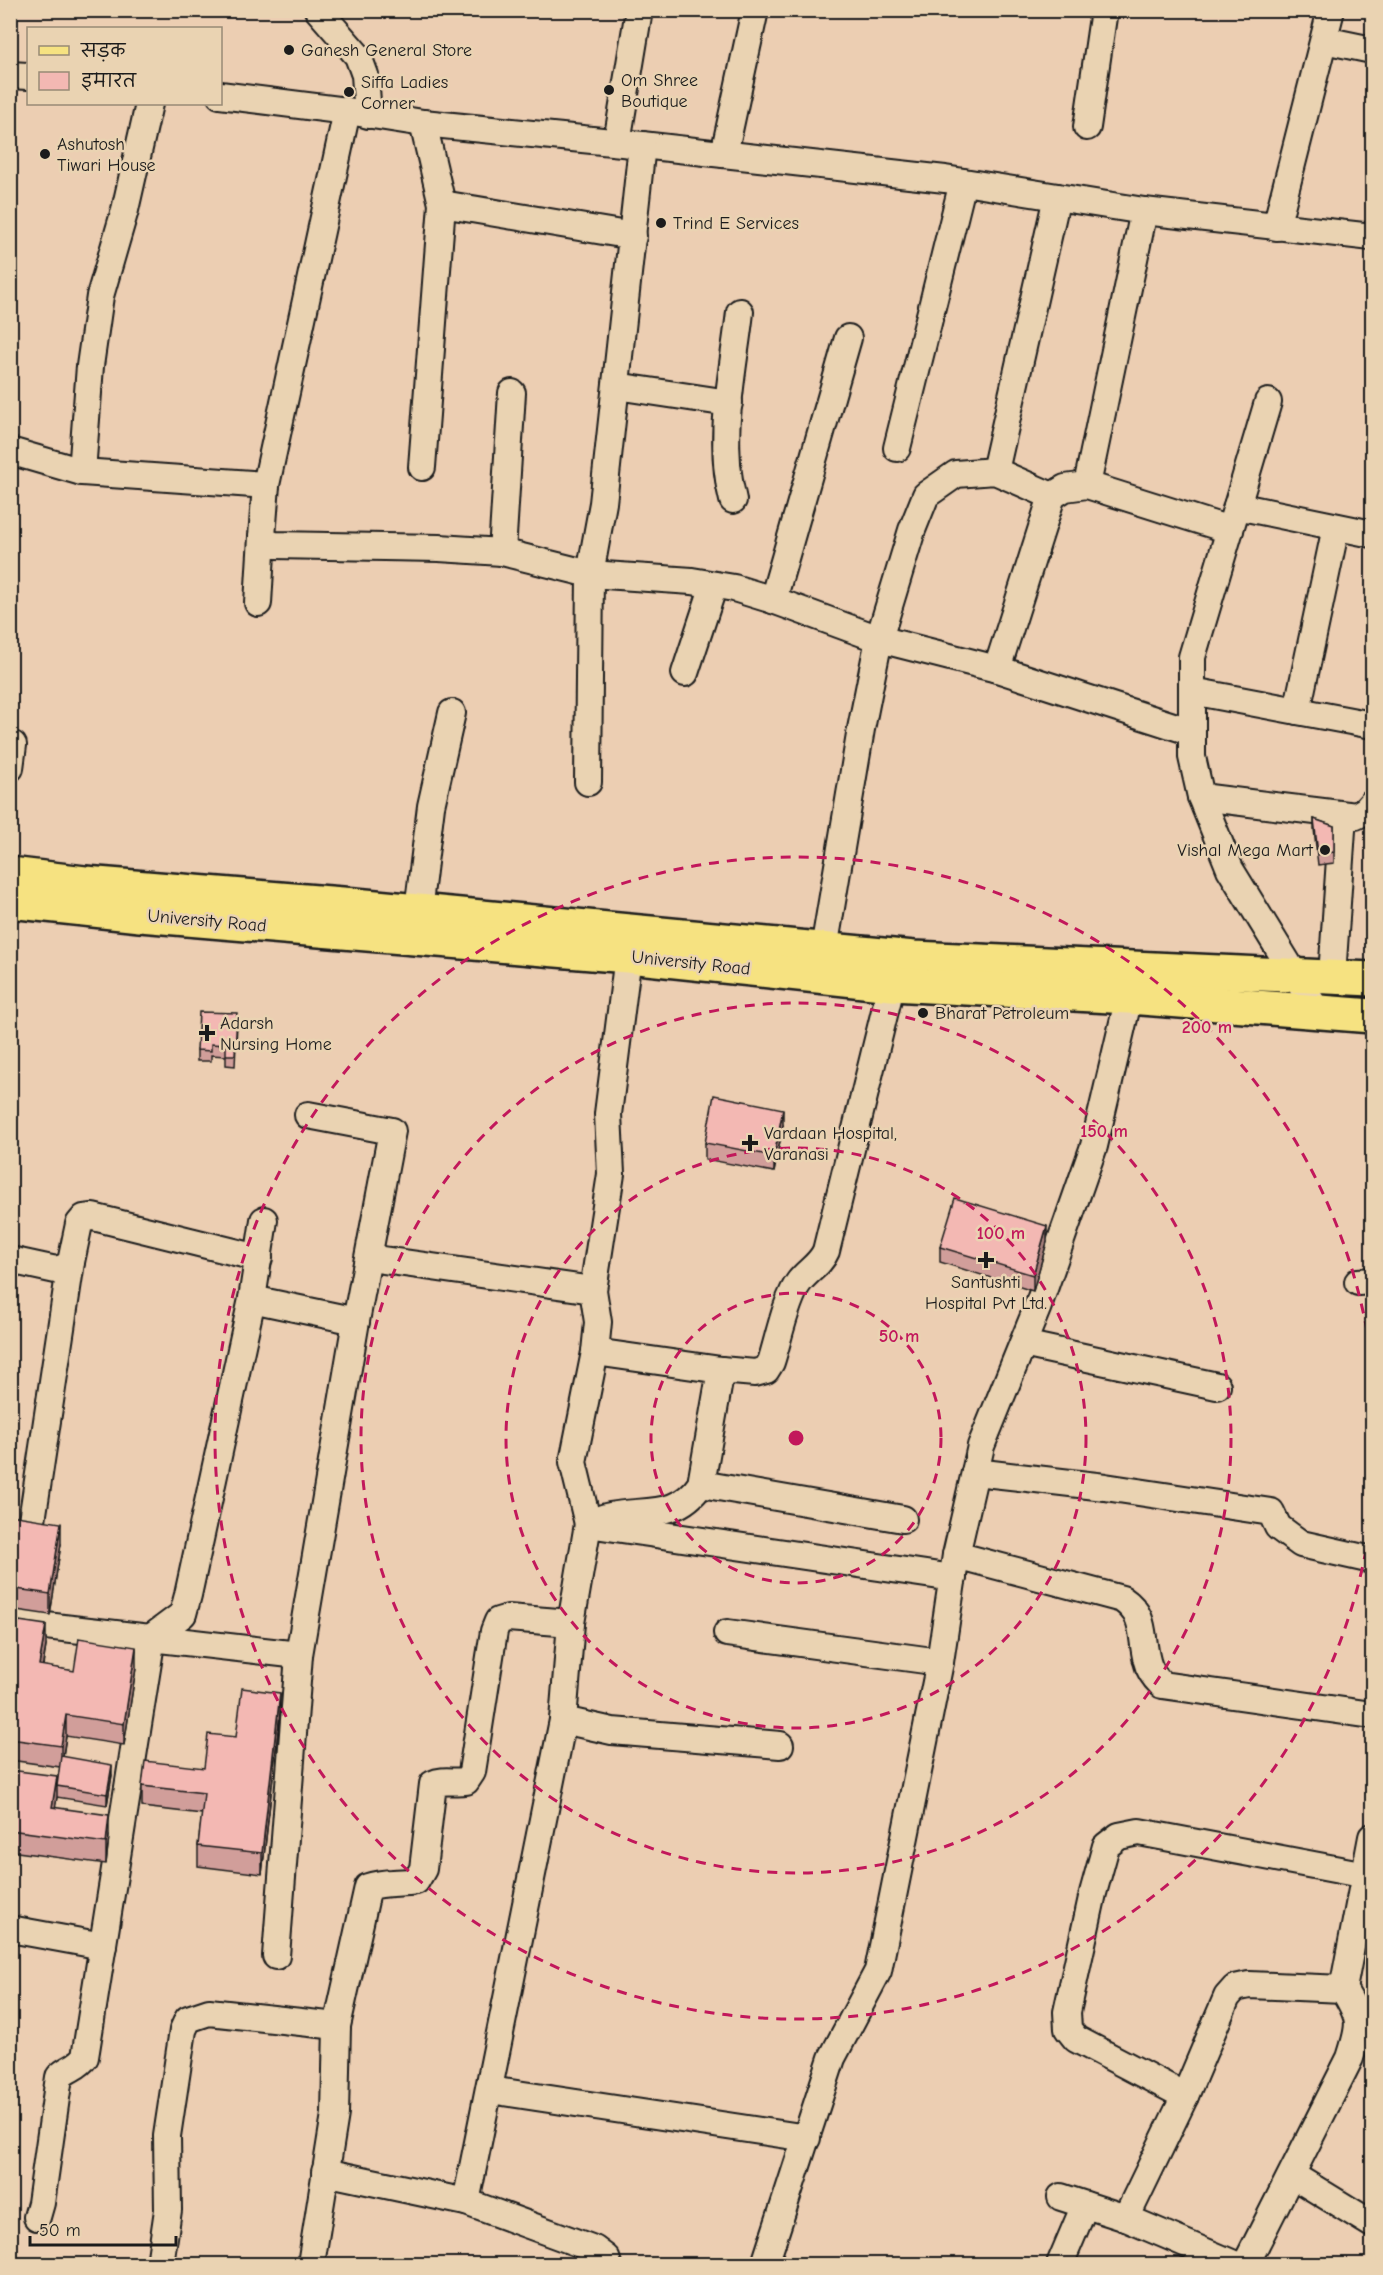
<svg xmlns="http://www.w3.org/2000/svg" width="1383" height="2275" font-family="'Comic Neue','Playpen Sans Deva',sans-serif">
	<style>
		.lines { fill: none; stroke-linecap: round; stroke-linejoin: round }
		.minor-casing { stroke: #1c1c1c; stroke-width: 30 }
		.major-casing { stroke: #1c1c1c; stroke-width: 38 }
		.minor { stroke: #ead3b2; stroke-width: 26 }
		.major { stroke: #f6e281; stroke-width: 33 }
		.wall { fill: #d19e9a; stroke: #1c1c1c; stroke-width: 1.5 }
		.shaded-wall { fill: #aa817d; stroke: #1c1c1c; stroke-width: 1.5 }
		.building { fill: #f3b8b3; stroke: #1c1c1c; stroke-width: 1.5 }
		.ring { fill: none; stroke: #c2185b; stroke-width: 3; stroke-dasharray: 10 8 }
		.poi-dot { fill: #1c1c1c; stroke: #ead3b2; stroke-width: 2 }
		.labels { text-anchor: middle; dominant-baseline: central; stroke-width: 5; stroke-linejoin: round; paint-order: stroke }
		.poi-label { font-size: 18px; fill: #1c1c1c; stroke: #ead3b2; text-anchor: start }
		.street-label { font-size: 18px; fill: #1c1c1c; stroke: #ead3b2 }
		.centre { fill: #c2185b; stroke: #ead3b2; stroke-width: 3 }
		.ring-label { font-size: 18px; text-anchor: middle; font-weight: bold; fill: #c2185b; stroke: #ead3b2; stroke-width: 5; stroke-linejoin: round; paint-order: stroke }
	</style>
	<rect width="100%" height="100%" fill="#ecceb2"/>
	<filter id="ink" filterUnits="userSpaceOnUse"><feTurbulence type="fractalNoise" baseFrequency=".0167" numOctaves="2"/><feDisplacementMap in="SourceGraphic" scale="12" xChannelSelector="R" yChannelSelector="G"/><feConvolveMatrix kernelMatrix="1 2 1 2 8 2 1 2 1" color-interpolation-filters="sRGB"/></filter>
	<g filter="url(#ink)">
		<g class="lines">
			<defs>
				<g id="minor">
					<path d="M 318,10 L 358,56 L 365,75 L 368,115"/>
					<path d="M 1324,40 L 1372,50"/>
					<path d="M 10,75 L 28,76"/>
					<path d="M 220,95 L 347,111 L 423,123 L 642,145 L 945,179 L 1144,211 L 1372,237"/>
					<path d="M 347,111 L 266,485 L 262,537 L 266,542 L 274,545 L 439,548 L 502,552 L 590,574 L 692,581 L 734,588 L 773,600 L 879,639 L 997,669 L 1192,732"/>
					<path d="M 1087,127 L 1104,10"/>
					<path d="M 617,142 L 639,10"/>
					<path d="M 724,154 L 755,10"/>
					<path d="M 442,204 L 633,236"/>
					<path d="M 1276,227 L 1331,10"/>
					<path d="M 616,386 L 729,403"/>
					<path d="M 1268,402 L 1192,657 L 1192,757 L 1201,797 L 1230,869 L 1317,1011"/>
					<path d="M 897,448 L 963,182"/>
					<path d="M 10,451 L 82,472 L 266,485"/>
					<path d="M 422,467 L 442,204 L 423,123"/>
					<path d="M 995,471 L 1057,197"/>
					<path d="M 82,472 L 90,366 L 100,296 L 125,210 L 149,104"/>
					<path d="M 1087,485 L 1144,211"/>
					<path d="M 733,500 C 717,439 733,374 740,312"/>
					<path d="M 1237,506 L 1372,534"/>
					<path d="M 502,552 L 512,393"/>
					<path d="M 773,600 L 848,338"/>
					<path d="M 258,603 L 262,537"/>
					<path d="M 997,669 L 1052,496 L 1065,488 L 1087,485 L 1230,530"/>
					<path d="M 685,673 L 714,585"/>
					<path d="M 1192,691 L 1372,725"/>
					<path d="M 1297,711 L 1336,527"/>
					<path d="M 10,768 L 13,745"/>
					<path d="M 588,782 L 590,574 L 603,503 L 642,145"/>
					<path d="M 1201,797 L 1356,816 L 1366,810 L 1372,803"/>
					<path d="M 418,911 L 431,806 L 452,713"/>
					<path d="M 628,956 L 608,1114 L 611,1174 L 593,1290 L 598,1322 L 595,1352 L 573,1462 L 588,1524 L 953,1578"/>
					<path d="M 821,967 L 861,729 L 879,639 L 912,530 L 926,495 L 956,474 L 995,471 L 1052,496"/>
					<path d="M 1332,976 L 1343,815"/>
					<path d="M 369,1258 L 593,1290"/>
					<path d="M 10,1260 L 56,1270 L 65,1267 L 71,1262 L 79,1224 L 84,1218 L 93,1217 L 259,1258"/>
					<path d="M 1358,1282 L 1372,1281"/>
					<path d="M 252,1299 L 356,1321"/>
					<path d="M 1023,1344 L 1217,1386"/>
					<path d="M 595,1352 L 721,1370"/>
					<path d="M 975,1472 L 1105,1487 L 1271,1512 L 1278,1527 L 1301,1544 L 1372,1560"/>
					<path d="M 701,1484 L 903,1519"/>
					<path d="M 956,1555 L 1122,1599 C 1147,1616 1140,1635 1147,1661 C 1149,1671 1155,1678 1162,1685 L 1372,1715"/>
					<path d="M 10,1620 L 31,1527 L 71,1262"/>
					<path d="M 11,1622 L 299,1655"/>
					<path d="M 727,1633 L 940,1662"/>
					<path d="M 563,1720 L 612,1731 L 780,1745"/>
					<path d="M 10,1929 L 103,1946"/>
					<path d="M 276,1956 L 299,1655 L 356,1321 L 392,1131 L 308,1115"/>
					<path d="M 490,2090 L 807,2138"/>
					<path d="M 1185,2096 L 1076,2039 L 1068,2029 L 1067,2012 L 1093,1893 L 1106,1846 L 1119,1836 L 1139,1832 L 1366,1875"/>
					<path d="M 325,2172 L 466,2202 L 594,2249 L 606,2258 L 608,2264"/>
					<path d="M 1292,2175 L 1372,2224"/>
					<path d="M 1061,2197 L 1126,2218 L 1234,2264"/>
					<path d="M 466,2202 L 563,1720 L 571,1623 L 588,1524 C 595,1521 603,1517 610,1516 C 646,1509 677,1519 701,1484 L 721,1370 L 755,1373 L 766,1370 L 771,1362 C 778,1341 786,1299 799,1282 C 808,1270 820,1265 826,1251 L 896,966"/>
					<path d="M 37,2217 L 41,2203 L 59,2077 C 67,2068 78,2068 85,2057 L 152,1637 L 183,1614 L 188,1595 L 252,1299 L 264,1220"/>
					<path d="M 1126,2218 L 1185,2096 L 1227,1997 L 1235,1988 L 1249,1985 L 1343,1989 L 1372,1837"/>
					<path d="M 160,2264 L 168,2210 L 167,2136 L 183,2030 L 188,2019 L 209,2012 L 337,2026"/>
					<path d="M 311,2264 L 335,2114 L 337,2026 L 368,1887 C 384,1881 400,1884 416,1881 L 423,1869 L 433,1784 C 443,1779 454,1783 466,1781 L 472,1772 L 494,1631 L 498,1621 L 508,1618 L 571,1623"/>
					<path d="M 765,2264 L 832,2058 L 878,1971 L 940,1662 L 956,1555 L 981,1446 L 1038,1306 L 1094,1146 L 1129,997"/>
					<path d="M 1060,2264 L 1085,2205"/>
					<path d="M 1246,2264 L 1350,2058 C 1361,2024 1362,2020 1343,1989"/>
				</g>
				<g id="major">
					<path d="M 10,874 L 85,883 L 355,905 L 914,958 L 1372,979"/>
					<path d="M 10,901 L 140,915 L 628,956 L 892,984 L 1129,997 L 1372,1016"/>
				</g>
			</defs>
			<use href="#minor" class="minor-casing"/>
			<use href="#major" class="major-casing"/>
			<use href="#minor" class="minor"/>
			<use href="#major" class="major"/>
		</g>
		<g class="wall">
			<path d="M 1314,819 L 1334,826 L 1334,863 L 1318,865 L 1314,829 Z"/>
			<path d="M 237,1024 L 235,1066 L 226,1065 L 226,1056 L 211,1055 L 211,1061 L 197,1061 L 197,1050 Z"/>
			<path d="M 783,1125 L 774,1172 L 705,1159 L 705,1143 Z"/>
			<path d="M 1047,1242 L 1033,1291 L 940,1262 L 940,1247 Z"/>
			<path d="M 10,1515 L 61,1544 L 50,1615 L 10,1609 Z"/>
			<path d="M 46,1646 L 43,1666 L 74,1671 L 136,1668 L 124,1745 L 66,1736 L 63,1757 L 112,1775 L 107,1805 L 57,1797 L 55,1807 L 109,1836 L 106,1864 L 10,1851 L 10,1770 L 57,1786 L 60,1767 L 10,1760 L 10,1674 Z"/>
			<path d="M 280,1713 L 262,1874 L 198,1866 L 198,1846 L 202,1814 L 142,1807 L 142,1786 L 204,1768 L 236,1737 Z"/>
		</g>
		<g class="shaded-wall">
			<path d="M 783,1109 L 783,1125 L 774,1172 L 774,1156 Z"/>
			<path d="M 1047,1226 L 1047,1242 L 1033,1291 L 1033,1275 Z"/>
			<path d="M 61,1523 L 61,1544 L 50,1615 L 50,1594 Z"/>
			<path d="M 46,1625 L 46,1646 L 39,1686 L 39,1665 Z"/>
			<path d="M 136,1647 L 136,1668 L 124,1745 L 124,1724 Z"/>
			<path d="M 280,1693 L 280,1713 L 262,1874 L 262,1853 Z"/>
			<path d="M 66,1715 L 66,1736 L 61,1767 L 61,1746 Z"/>
			<path d="M 112,1765 L 112,1775 L 107,1805 L 107,1794 Z"/>
			<path d="M 57,1776 L 57,1797 L 52,1828 L 52,1807 Z"/>
			<path d="M 109,1815 L 109,1836 L 106,1864 L 106,1843 Z"/>
		</g>
		<g class="building">
			<path d="M 1314,819 L 1334,826 L 1334,852 L 1318,854 Z"/>
			<path d="M 199,1012 L 237,1013 L 235,1055 L 226,1055 L 226,1045 L 211,1044 L 211,1051 L 197,1050 Z"/>
			<path d="M 714,1095 L 783,1109 L 774,1156 L 705,1143 Z"/>
			<path d="M 955,1198 L 1047,1226 L 1033,1275 L 940,1247 Z"/>
			<path d="M 10,1515 L 61,1523 L 50,1594 L 10,1588 Z"/>
			<path d="M 19,1621 L 46,1625 L 39,1665 L 74,1671 L 79,1638 L 136,1647 L 124,1724 L 66,1715 L 61,1746 L 10,1739 L 10,1674 Z"/>
			<path d="M 242,1688 L 280,1693 L 262,1853 L 198,1846 L 204,1793 L 142,1786 L 145,1761 L 204,1768 L 208,1734 L 236,1737 Z"/>
			<path d="M 61,1756 L 112,1765 L 107,1794 L 57,1786 Z"/>
			<path d="M 10,1770 L 57,1776 L 52,1807 L 109,1815 L 106,1843 L 10,1830 Z"/>
		</g>
	</g>
	<g class="ring">
		<circle cx="796" cy="1438" r="145"/>
		<circle cx="796" cy="1438" r="290"/>
		<circle cx="796" cy="1438" r="435"/>
		<path d="M1372 1514A581 581 0 1 1 1372 1362"/>
	</g>
	<g class="poi-dot">
		<circle cx="289" cy="50" r="6"/>
		<circle cx="609" cy="90" r="6"/>
		<circle cx="349" cy="92" r="6"/>
		<circle cx="45" cy="154" r="6"/>
		<circle cx="661" cy="223" r="6"/>
		<circle cx="1325" cy="850" r="6"/>
		<circle cx="923" cy="1013" r="6"/>
		<path d="M204 1024h6v6h6v6h-6v6h-6v-6h-6v-6h6z"/>
		<path d="M747 1134h6v6h6v6h-6v6h-6v-6h-6v-6h6z"/>
		<path d="M983 1251h6v6h6v6h-6v6h-6v-6h-6v-6h6z"/>
	</g>
	<g class="labels">
		<g class="poi-label">
			<text x="301" y="50">Ganesh General Store</text>
			<text x="621" y="80">Om Shree<tspan x="621" dy="21">Boutique</tspan></text>
			<text x="361" y="82">Siffa Ladies<tspan x="361" dy="21">Corner</tspan></text>
			<text x="57" y="144">Ashutosh<tspan x="57" dy="21">Tiwari House</tspan></text>
			<text x="673" y="223">Trind E Services</text>
			<text x="1313" y="850" text-anchor="end">Vishal Mega Mart</text>
			<text x="935" y="1013">Bharat Petroleum</text>
			<text x="220" y="1023">Adarsh<tspan x="220" dy="21">Nursing Home</tspan></text>
			<text x="764" y="1133">Vardaan Hospital,<tspan x="764" dy="21">Varanasi</tspan></text>
			<text x="986" y="1282" text-anchor="middle">Santushti<tspan x="986" dy="21">Hospital Pvt Ltd.</tspan></text>
		</g>
		<g class="street-label">
			<text transform="translate(207 921) rotate(5)">University Road</text>
			<text transform="translate(691 963) rotate(6)">University Road</text>
		</g>
	</g>
	<circle cx="796" cy="1438" r="9" class="centre"/>
	<g class="ring-label">
		<text x="1207" y="1033">200 m</text>
		<text x="1104" y="1137">150 m</text>
		<text x="1001" y="1239">100 m</text>
		<text x="899" y="1342">50 m</text>
	</g>
	<rect width="1383" height="2275" fill="none" stroke="#ead3b2" stroke-width="36"/>
	<rect x="18" y="18" width="1347" height="2239" fill="none" stroke="#1c1c1c" stroke-width="2" filter="url(#ink)"/>
	<rect x="27" y="27" width="195" height="78" fill="#ead3b2" stroke="#988a76" stroke-width="1.5"/>
	<rect x="39" y="46" width="30" height="9" fill="#f6e281" stroke="#988a76" stroke-width="1.5"/>
	<text x="81" y="57" font-size="18" fill="#1c1c1c">सड़क</text>
	<rect x="39" y="72" width="30" height="18" fill="#f3b8b3" stroke="#988a76" stroke-width="1.5"/>
	<text x="81" y="87" font-size="18" fill="#1c1c1c">इमारत</text>
	<path d="M30 2236v9h146v-9" fill="none" stroke="#1c1c1c" stroke-width="3"/>
	<text x="39" y="2236" font-size="18" fill="#1c1c1c" stroke="#ead3b2" stroke-width="4.5" paint-order="stroke">50 m</text>
</svg>
